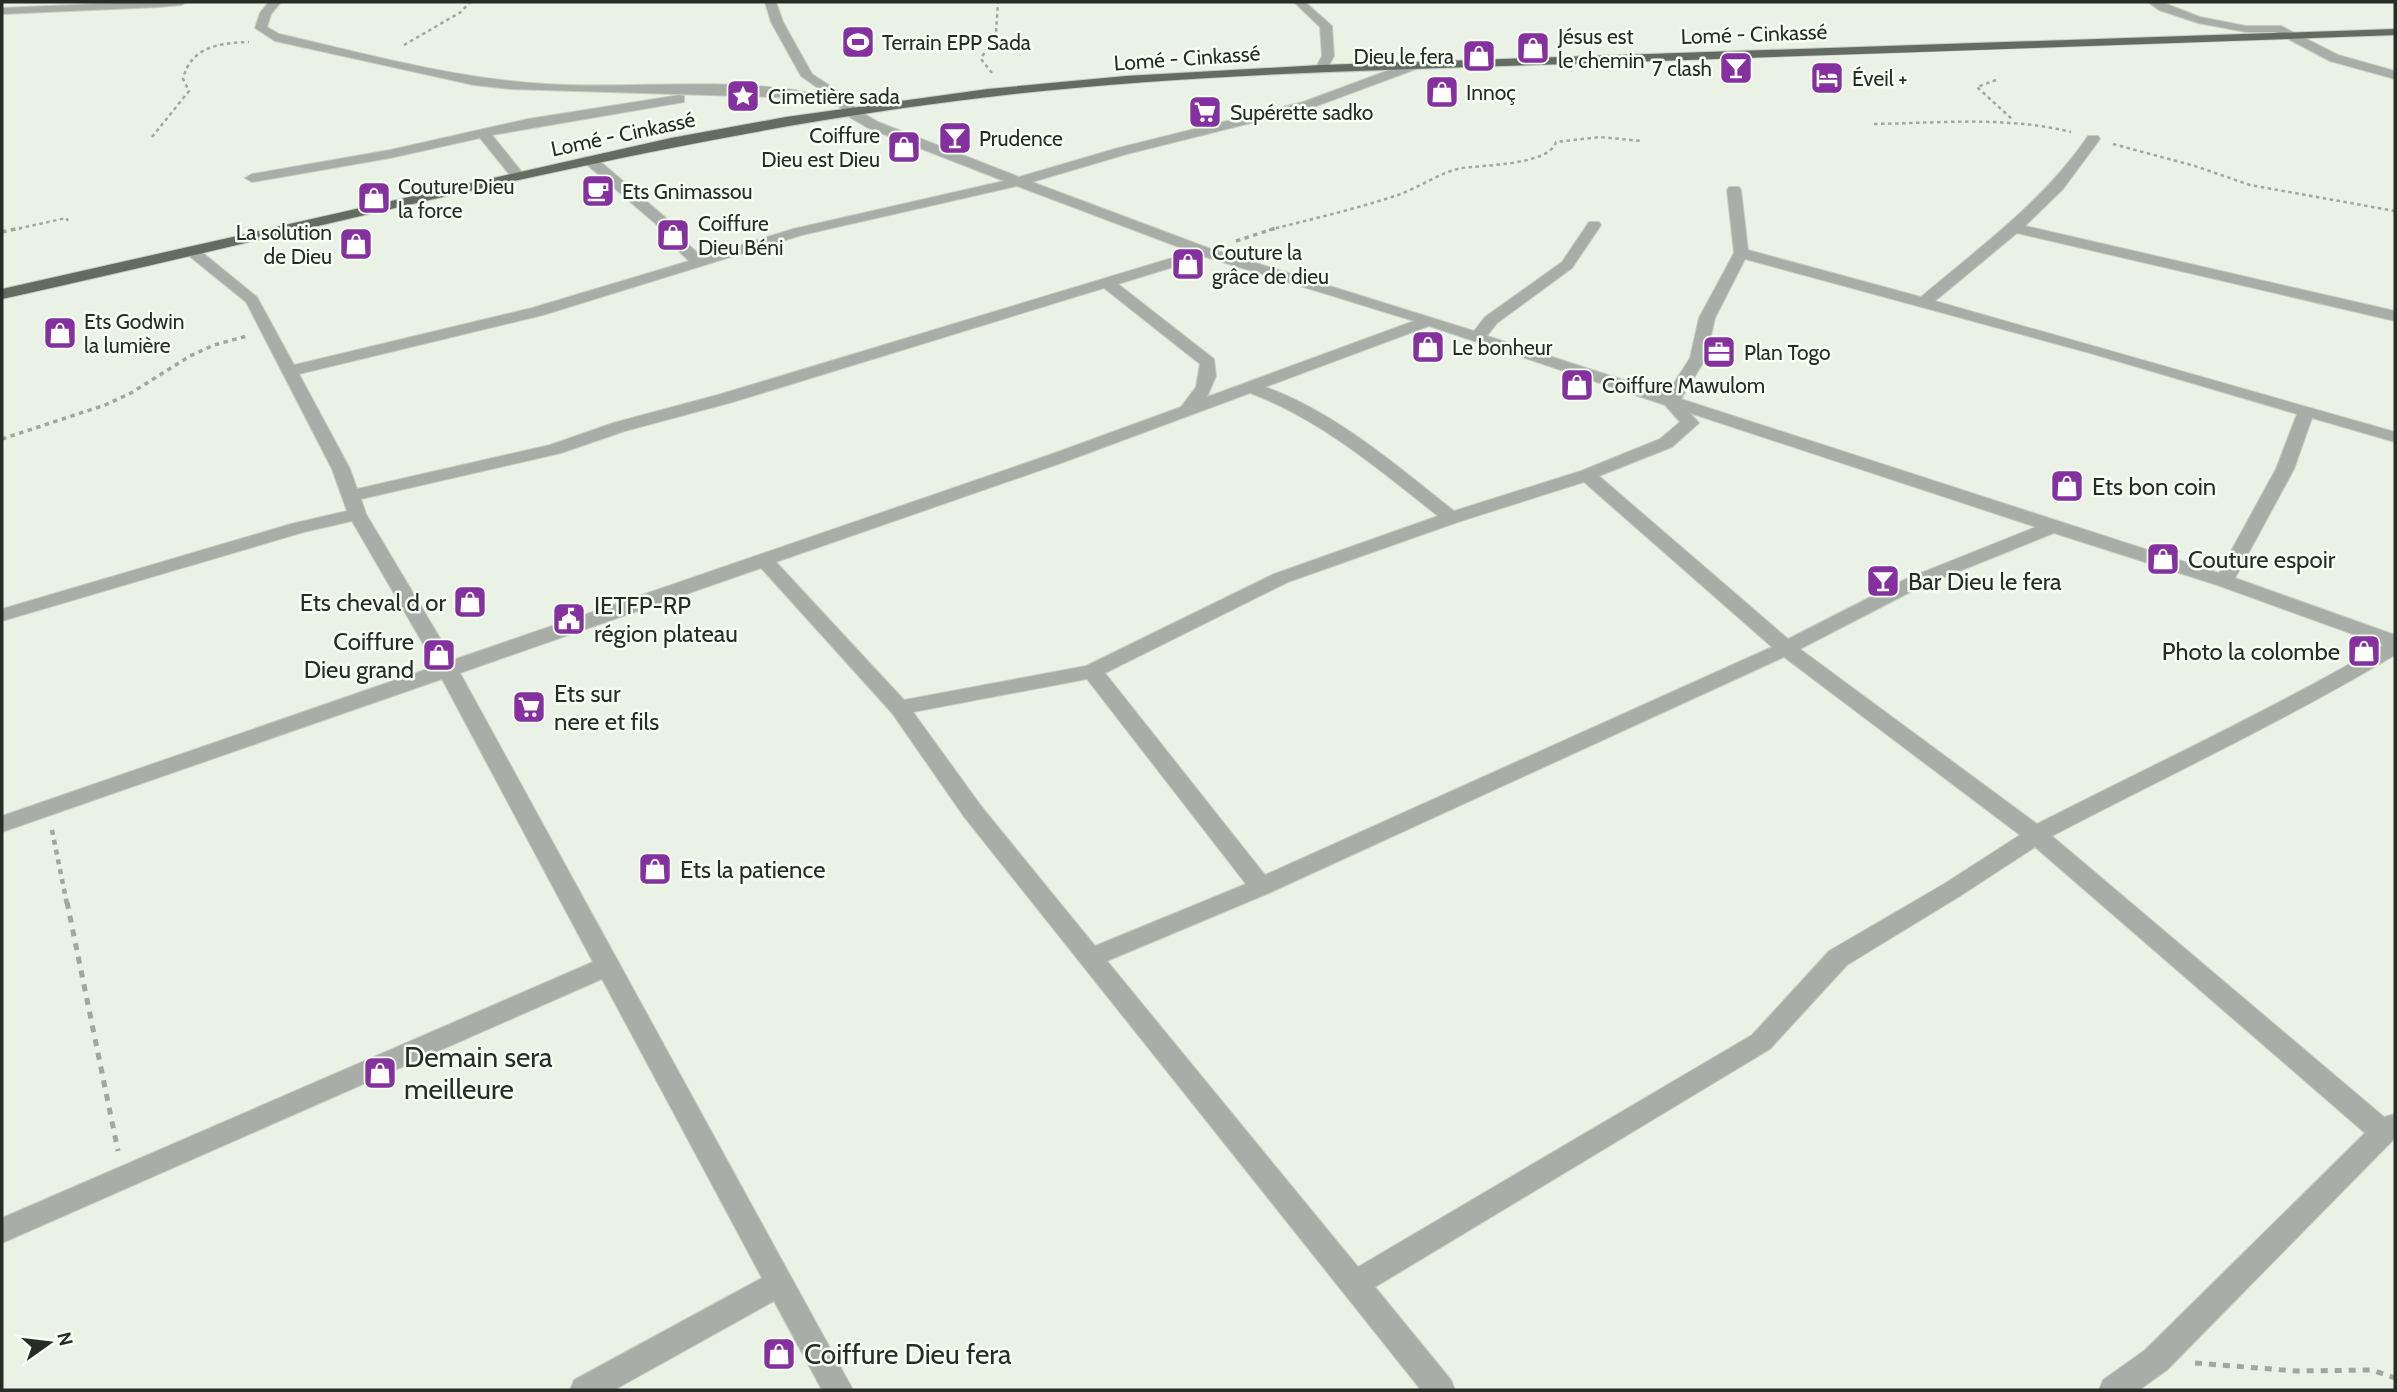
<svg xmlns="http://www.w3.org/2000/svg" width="2397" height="1392" font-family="Cabin,sans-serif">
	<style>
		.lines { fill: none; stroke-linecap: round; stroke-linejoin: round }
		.minor-casing { stroke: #c6cec3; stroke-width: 2 }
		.trunk-casing { stroke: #c6cec3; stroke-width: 2 }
		.path-far3 { stroke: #a0a79d; stroke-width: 2.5; stroke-dasharray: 3.5 3.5; stroke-linecap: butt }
		.path-far2 { stroke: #a0a79d; stroke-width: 3.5; stroke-dasharray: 4.5 4.5; stroke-linecap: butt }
		.path-far1 { stroke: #a0a79d; stroke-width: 4.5; stroke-dasharray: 5 5; stroke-linecap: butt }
		.path { stroke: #a0a79d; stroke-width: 5; stroke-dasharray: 7 7; stroke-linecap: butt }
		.minor { fill: #a8ada7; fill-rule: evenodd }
		.trunk { fill: #646c62; fill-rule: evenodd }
		.labels { text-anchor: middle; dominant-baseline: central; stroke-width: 5; stroke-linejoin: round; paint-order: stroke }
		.far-street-label { font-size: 21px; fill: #282c27; stroke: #f7fff4 }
		.far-poi-label { font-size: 21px; fill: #282c27; stroke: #f7fff4; text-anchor: start }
		.poi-label { font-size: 24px; fill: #282c27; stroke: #f7fff4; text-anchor: start }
		.near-poi-label { font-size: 28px; fill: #282c27; stroke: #f7fff4; text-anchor: start }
	</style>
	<rect width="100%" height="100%" fill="#e9f2e5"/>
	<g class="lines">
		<defs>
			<g id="minor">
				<path d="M 140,2 L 187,2 L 181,5 L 159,7 L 2,14 L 2,8 Z"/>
				<path d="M 269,2 L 281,2 L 271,14 L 267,27 L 279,34 C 367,54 455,79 545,84 C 635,90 747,74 832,98 L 801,76 L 771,22 L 765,2 L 776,2 L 783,22 L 812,74 L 841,93 L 856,109 L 878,122 L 1019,177 L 1118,148 L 1303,102 L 1411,62 L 1419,62 L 1419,68 L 1311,108 L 1127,154 L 1032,182 L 1211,249 L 1474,331 L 1485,317 L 1562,262 L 1589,222 L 1599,222 L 1601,225 L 1572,268 L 1497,323 L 1487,336 L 1667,394 L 1690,358 L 1699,318 L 1734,253 L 1727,190 L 1729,187 L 1739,187 L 1741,190 L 1748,250 L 1921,297 C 1981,246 2043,202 2088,136 L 2098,136 L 2100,139 L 2063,189 L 2025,226 L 2395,311 L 2395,321 L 2017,233 L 1935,301 L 2395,432 L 2395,442 L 2312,418 L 2294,469 L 2235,578 L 2395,635 L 2395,655 C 2284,721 2167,776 2052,836 L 2384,1117 L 2395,1114 L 2395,1138 L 2167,1370 L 2139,1390 L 2099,1390 L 2103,1380 L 2145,1350 L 2365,1133 L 2035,847 L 1960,896 L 1847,965 L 1770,1049 L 1375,1287 L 1451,1380 L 1455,1390 L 1421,1390 L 965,818 L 892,713 L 761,568 L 460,673 L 853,1390 L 822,1390 L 774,1301 L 614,1390 L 570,1390 L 574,1380 L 762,1278 L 602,979 L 2,1243 L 2,1218 L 593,962 L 442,679 L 2,832 L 2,816 L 436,666 L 352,521 L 304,532 L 2,621 L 2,609 L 291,524 L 347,511 L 332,469 L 246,302 L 188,255 L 186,252 L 188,249 L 198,249 L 257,297 L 294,365 L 532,308 L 689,261 L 668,241 L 656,224 L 585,163 L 585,157 L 595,157 L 666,218 L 678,235 L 702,257 L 793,229 L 1004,181 L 868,128 L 846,115 L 839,106 L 803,98 L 510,89 L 474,85 L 275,41 L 255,28 L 260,13 ZM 1017,186 L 1192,252 L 721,394 L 613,423 L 550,445 L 357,489 L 350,469 L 299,374 L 543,315 L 802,235 ZM 1206,257 L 1414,321 L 1207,397 L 1216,376 L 1214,359 L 1118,284 ZM 1745,259 L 2090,353 L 2297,414 L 2276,469 L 2219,573 L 1681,399 L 1706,358 L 1715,318 ZM 1104,288 L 1200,364 L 1196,387 L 1181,407 L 1052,454 L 453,660 L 366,514 L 361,499 L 561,453 L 625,431 L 733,402 ZM 1429,326 L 1665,405 L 1680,422 L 1660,439 L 1581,471 L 1454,511 C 1397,466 1335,412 1265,387 ZM 1250,393 C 1320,419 1380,470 1438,516 L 1274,574 L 1086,666 L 904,700 L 776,562 L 1064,462 ZM 1690,413 L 2036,527 L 1906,579 L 1788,639 L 1599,476 L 1672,447 L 1699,423 ZM 1584,482 L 1772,647 L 1265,875 L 1105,673 L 1288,582 L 1458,522 ZM 2054,533 L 2217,585 L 2383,645 C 2271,710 2153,765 2037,824 L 1800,649 L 1920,587 ZM 1784,657 L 2020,835 L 1944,884 L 1829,951 L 1752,1035 L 1358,1267 L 1107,961 L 1269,893 ZM 1087,679 L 1246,884 L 1095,946 L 981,806 L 913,712 Z"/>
				<path d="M 1294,2 L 1305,2 L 1332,26 L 1334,56 L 1325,72 L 1315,69 L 1322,56 L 1320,27 Z"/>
				<path d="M 2148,2 L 2161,2 L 2200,17 L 2246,26 L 2281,26 L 2338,55 L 2395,71 L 2395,79 L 2330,61 L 2275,32 L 2246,32 L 2198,23 L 2159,10 Z"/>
				<path d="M 680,95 L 684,96 L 684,102 L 492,135 L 525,176 L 518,180 L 513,179 L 480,138 L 390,158 L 252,182 L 245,178 L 252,174 L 390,150 L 528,119 Z"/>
			</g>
			<path id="trunk" d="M 2395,29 L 2395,35 C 2128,45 1861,54 1594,63 C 1392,70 1189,73 988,97 C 654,136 330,227 2,299 L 2,289 L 671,138 L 786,117 L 988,89 L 1126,76 L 1321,65 Z"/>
		</defs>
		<use href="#minor" class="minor-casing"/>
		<use href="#trunk" class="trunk-casing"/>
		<g class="path-far3">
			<path d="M 404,45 L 461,12 L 470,2"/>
			<path d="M 992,73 L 981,59 L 996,32 L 998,2"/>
			<path d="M 1996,80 L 1977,87 L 2013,120"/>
			<path d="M 1874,124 C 1941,123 2006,116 2071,132"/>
			<path d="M 152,137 L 189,91 L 183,79 C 191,46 220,43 249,42"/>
			<path d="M 2113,144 L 2195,166 L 2250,185 L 2395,211"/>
			<path d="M 12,230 L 66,218 L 68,221"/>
			<path d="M 1269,230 C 1312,219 1356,209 1398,195 C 1418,188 1443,171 1462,168 C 1484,165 1549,165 1556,142 L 1600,137 L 1641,141"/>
		</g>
		<g class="path-far2">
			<path d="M 2,232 L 20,228"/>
			<path d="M 1236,241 L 1276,228"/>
			<path d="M 2,439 L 105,405 L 131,393 L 190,356 L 214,345 L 247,336"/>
		</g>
		<path class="path-far1" d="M 52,830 L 67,904"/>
		<g class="path">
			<path d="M 67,902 L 118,1151"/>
			<path d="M 2195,1363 L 2296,1371 L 2372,1370 L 2395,1378"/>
		</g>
		<use href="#minor" class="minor"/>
		<use href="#trunk" class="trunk"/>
	</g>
	<defs>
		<symbol id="stadium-square" viewBox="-11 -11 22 22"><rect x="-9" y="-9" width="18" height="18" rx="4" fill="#84309f" stroke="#f7fff4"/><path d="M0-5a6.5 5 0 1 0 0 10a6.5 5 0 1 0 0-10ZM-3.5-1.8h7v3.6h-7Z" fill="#fff"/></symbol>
		<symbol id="shop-square" viewBox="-11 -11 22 22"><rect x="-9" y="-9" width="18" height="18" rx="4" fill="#84309f" stroke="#f7fff4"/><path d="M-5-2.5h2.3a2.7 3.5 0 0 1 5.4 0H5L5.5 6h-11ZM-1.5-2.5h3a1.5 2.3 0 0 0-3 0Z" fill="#fff"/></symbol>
		<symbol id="bar-square" viewBox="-11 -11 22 22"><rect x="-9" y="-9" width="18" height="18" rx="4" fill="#84309f" stroke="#f7fff4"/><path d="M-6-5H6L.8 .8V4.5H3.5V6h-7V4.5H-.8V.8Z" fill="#fff"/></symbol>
		<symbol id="hotel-square" viewBox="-11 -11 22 22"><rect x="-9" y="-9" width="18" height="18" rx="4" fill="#84309f" stroke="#f7fff4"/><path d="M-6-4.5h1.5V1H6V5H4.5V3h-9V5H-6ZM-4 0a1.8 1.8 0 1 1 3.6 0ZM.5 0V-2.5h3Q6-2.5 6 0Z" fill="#fff"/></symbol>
		<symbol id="sight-square" viewBox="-11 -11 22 22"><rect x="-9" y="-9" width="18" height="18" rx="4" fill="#84309f" stroke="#f7fff4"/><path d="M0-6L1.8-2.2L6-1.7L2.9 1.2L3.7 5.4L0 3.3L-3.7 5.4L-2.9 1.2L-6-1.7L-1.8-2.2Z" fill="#fff"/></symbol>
		<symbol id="supermarket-square" viewBox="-11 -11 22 22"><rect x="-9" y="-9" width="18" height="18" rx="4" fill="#84309f" stroke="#f7fff4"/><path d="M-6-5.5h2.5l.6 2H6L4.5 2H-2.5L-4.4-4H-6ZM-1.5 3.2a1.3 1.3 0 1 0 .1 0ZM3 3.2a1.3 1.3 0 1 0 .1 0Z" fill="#fff"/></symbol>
		<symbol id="cafe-square" viewBox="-11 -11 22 22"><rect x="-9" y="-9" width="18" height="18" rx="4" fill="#84309f" stroke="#f7fff4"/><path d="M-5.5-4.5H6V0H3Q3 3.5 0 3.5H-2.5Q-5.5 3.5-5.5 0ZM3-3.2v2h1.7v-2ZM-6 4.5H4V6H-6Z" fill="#fff"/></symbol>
		<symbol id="office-square" viewBox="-11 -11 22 22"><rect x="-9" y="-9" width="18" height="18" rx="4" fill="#84309f" stroke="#f7fff4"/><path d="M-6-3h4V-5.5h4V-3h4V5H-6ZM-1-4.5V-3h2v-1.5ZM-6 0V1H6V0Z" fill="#fff"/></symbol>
		<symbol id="civic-square" viewBox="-11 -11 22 22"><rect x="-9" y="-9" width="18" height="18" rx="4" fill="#84309f" stroke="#f7fff4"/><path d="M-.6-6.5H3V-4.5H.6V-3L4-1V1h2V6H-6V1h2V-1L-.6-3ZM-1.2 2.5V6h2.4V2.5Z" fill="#fff"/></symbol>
	</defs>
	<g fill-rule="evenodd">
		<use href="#stadium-square" x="839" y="23" width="38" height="38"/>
		<use href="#shop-square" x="1514" y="29" width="38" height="38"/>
		<use href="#shop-square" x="1460" y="37" width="38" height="38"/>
		<use href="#bar-square" x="1717" y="49" width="38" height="38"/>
		<use href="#hotel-square" x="1808" y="59" width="38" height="38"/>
		<use href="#shop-square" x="1423" y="73" width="38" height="38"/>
		<use href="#sight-square" x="724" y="77" width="38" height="38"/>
		<use href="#supermarket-square" x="1186" y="93" width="38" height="38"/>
		<use href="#bar-square" x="936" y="119" width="38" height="38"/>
		<use href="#shop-square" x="885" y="128" width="38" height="38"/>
		<use href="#cafe-square" x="579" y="172" width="38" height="38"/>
		<use href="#shop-square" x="355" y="179" width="38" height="38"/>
		<use href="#shop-square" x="654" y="216" width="38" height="38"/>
		<use href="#shop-square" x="337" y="225" width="38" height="38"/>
		<use href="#shop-square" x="1169" y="245" width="38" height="38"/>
		<use href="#shop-square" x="41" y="314" width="38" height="38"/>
		<use href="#shop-square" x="1409" y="328" width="38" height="38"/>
		<use href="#office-square" x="1700" y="333" width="38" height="38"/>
		<use href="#shop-square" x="1558" y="366" width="38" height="38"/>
		<use href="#shop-square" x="2048" y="467" width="38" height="38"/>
		<use href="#shop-square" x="2144" y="540" width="38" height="38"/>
		<use href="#bar-square" x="1864" y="562" width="38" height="38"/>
		<use href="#shop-square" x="451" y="583" width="38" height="38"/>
		<use href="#civic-square" x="550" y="600" width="38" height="38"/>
		<use href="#shop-square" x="2345" y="632" width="38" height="38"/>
		<use href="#shop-square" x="420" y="636" width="38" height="38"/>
		<use href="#supermarket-square" x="510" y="688" width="38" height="38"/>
		<use href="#shop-square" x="636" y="850" width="38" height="38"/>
		<use href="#shop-square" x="361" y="1054" width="38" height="38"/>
		<use href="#shop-square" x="760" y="1335" width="38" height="38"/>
	</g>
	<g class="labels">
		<g class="far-street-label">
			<text transform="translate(1754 34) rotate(-2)">Lomé - Cinkassé</text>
			<text transform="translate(1187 58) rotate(-4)">Lomé - Cinkassé</text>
			<text transform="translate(623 134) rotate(-12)">Lomé - Cinkassé</text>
		</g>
		<g class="far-poi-label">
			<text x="1558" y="36">Jésus est<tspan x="1558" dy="24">le chemin</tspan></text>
			<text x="882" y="42">Terrain EPP Sada</text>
			<text x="1454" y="56" text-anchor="end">Dieu le fera</text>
			<text x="1712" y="68" text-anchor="end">7 clash</text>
			<text x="1852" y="78">Éveil +</text>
			<text x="1466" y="92">Innoç</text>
			<text x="768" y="96">Cimetière sada</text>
			<text x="1230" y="112">Supérette sadko</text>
			<text x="880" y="135" text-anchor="end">Coiffure<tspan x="880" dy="24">Dieu est Dieu</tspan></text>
			<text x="979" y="138">Prudence</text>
			<text x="398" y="186">Couture Dieu<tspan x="398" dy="24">la force</tspan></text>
			<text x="622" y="191">Ets Gnimassou</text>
			<text x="698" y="223">Coiffure<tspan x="698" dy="24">Dieu Béni</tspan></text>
			<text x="332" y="232" text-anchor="end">La solution<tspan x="332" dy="24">de Dieu</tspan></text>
			<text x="1212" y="252">Couture la<tspan x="1212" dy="24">grâce de dieu</tspan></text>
			<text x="84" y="321">Ets Godwin<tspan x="84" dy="24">la lumière</tspan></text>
			<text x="1452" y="347">Le bonheur</text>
			<text x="1744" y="352">Plan Togo</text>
			<text x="1602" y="385">Coiffure Mawulom</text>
		</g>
		<g class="poi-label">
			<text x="2092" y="486">Ets bon coin</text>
			<text x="2188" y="559">Couture espoir</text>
			<text x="1908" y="581">Bar Dieu le fera</text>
			<text x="446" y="602" text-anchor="end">Ets cheval d or</text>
			<text x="594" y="605">IETFP-RP<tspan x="594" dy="28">région plateau</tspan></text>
			<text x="414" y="641" text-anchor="end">Coiffure<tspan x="414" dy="28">Dieu grand</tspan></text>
			<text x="2340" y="651" text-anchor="end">Photo la colombe</text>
			<text x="554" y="693">Ets sur<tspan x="554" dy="28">nere et fils</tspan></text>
			<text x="680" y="869">Ets la patience</text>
		</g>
		<g class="near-poi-label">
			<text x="404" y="1057">Demain sera<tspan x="404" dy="32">meilleure</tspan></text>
			<text x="804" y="1354">Coiffure Dieu fera</text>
		</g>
	</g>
	<rect width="2397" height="1392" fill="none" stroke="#282c27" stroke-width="7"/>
	<g transform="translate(49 1343) rotate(76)" stroke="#f7fff4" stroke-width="5" paint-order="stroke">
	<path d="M0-5L12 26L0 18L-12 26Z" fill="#282c27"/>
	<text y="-10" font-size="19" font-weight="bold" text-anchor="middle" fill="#282c27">N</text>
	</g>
</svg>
